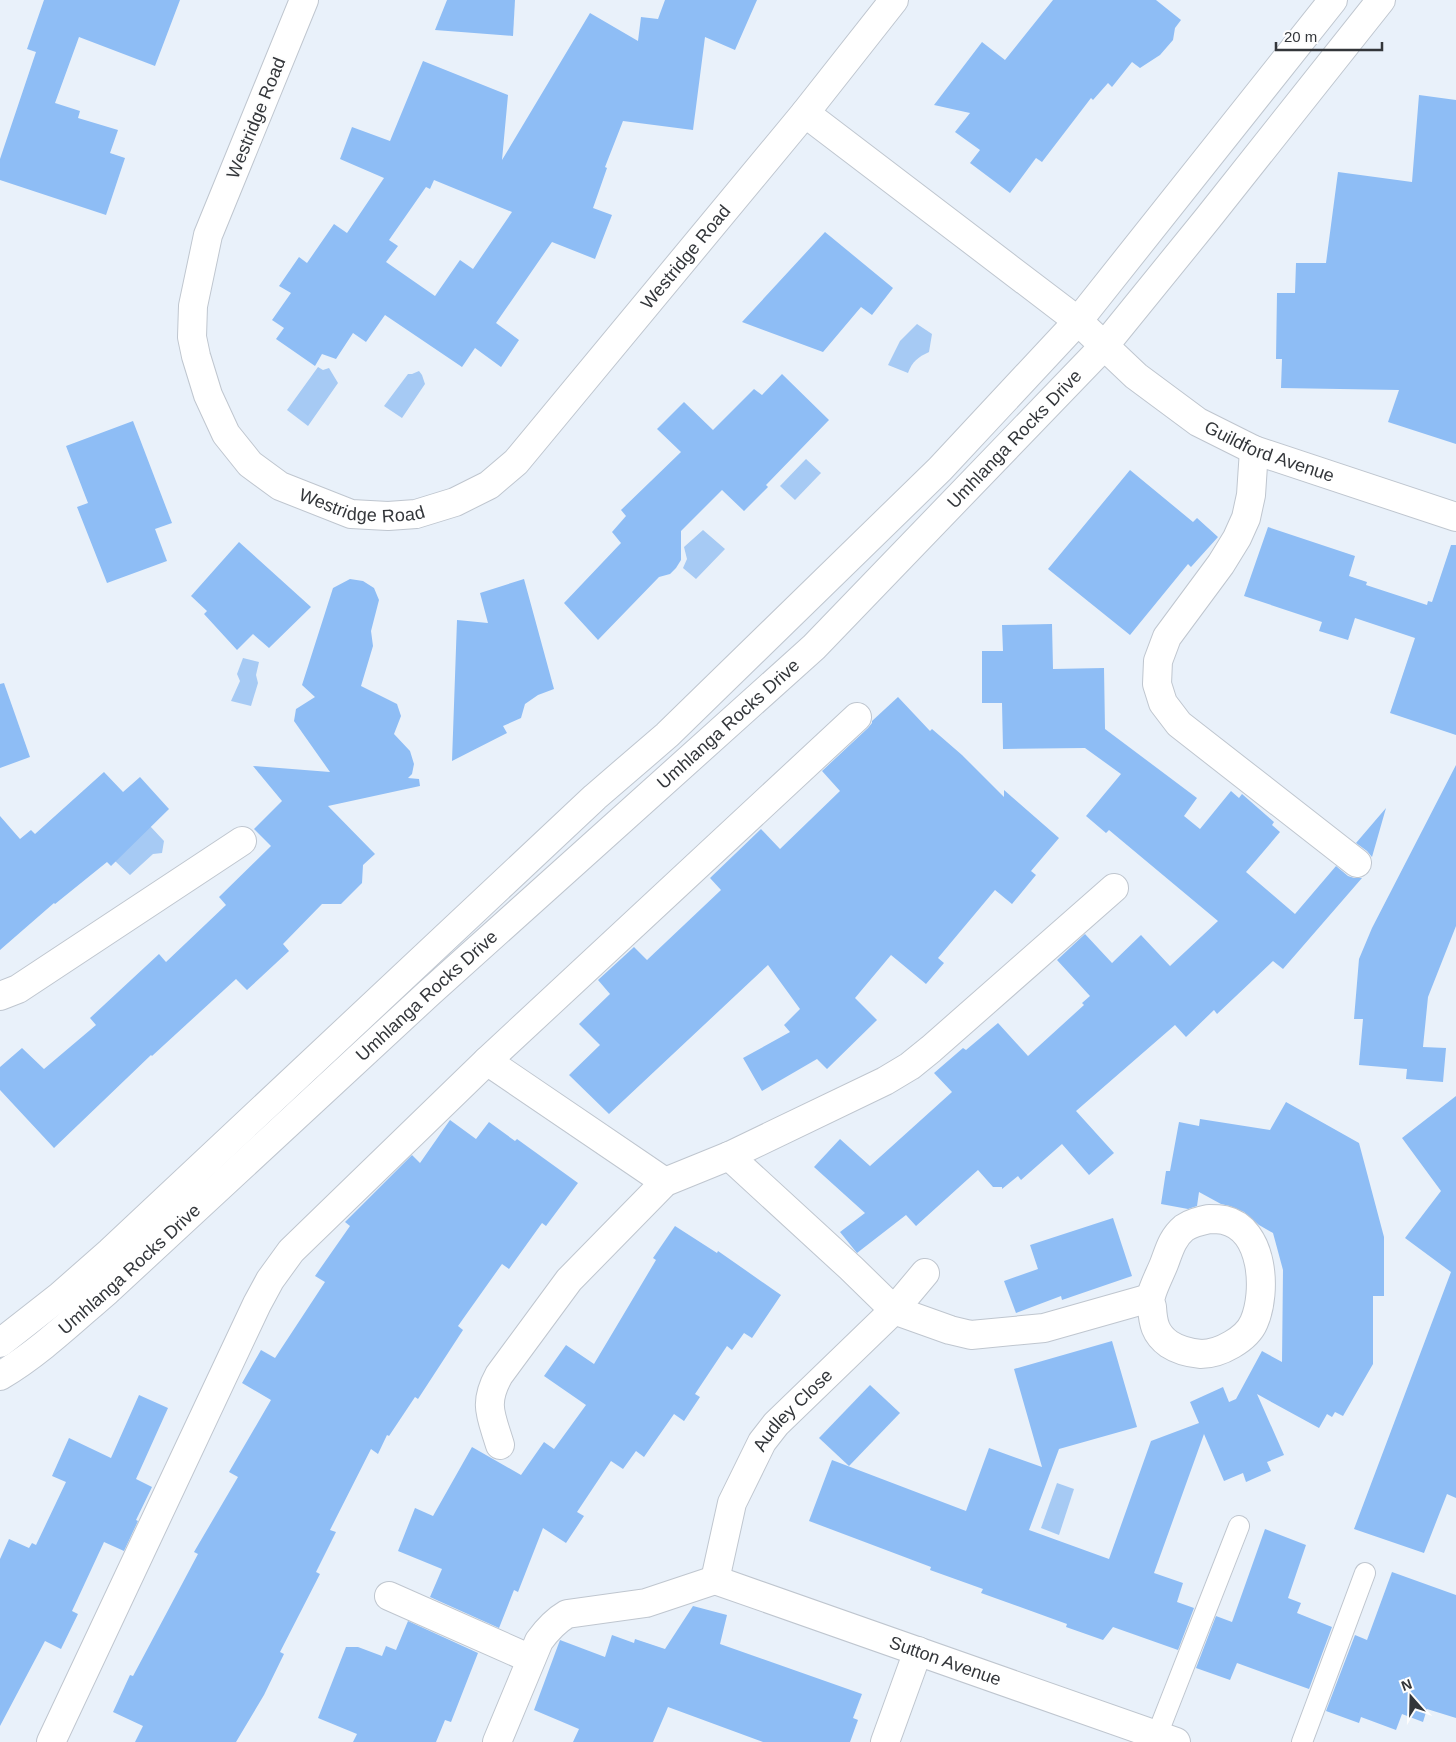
<svg xmlns="http://www.w3.org/2000/svg" width="1456" height="1742" font-family="Arial,sans-serif">
	<style>
		.water { fill: #a6caf4 }
		.building { fill: #8ebdf5; fill-rule: evenodd }
		.lines { fill: none; stroke-linecap: round; stroke-linejoin: round }
		.lane-casing { stroke: #bfc6cf; stroke-width: 22 }
		.street-casing { stroke: #bfc6cf; stroke-width: 30 }
		.secondary-casing { stroke: #bfc6cf; stroke-width: 30 }
		.lane { stroke: #fff; stroke-width: 20 }
		.street { stroke: #fff; stroke-width: 28 }
		.secondary { stroke: #fff; stroke-width: 28 }
		.labels { text-anchor: middle; dominant-baseline: central; stroke-width: 4; stroke-linejoin: round; paint-order: stroke }
		.street-label { font-size: 18px; fill: #33363a; stroke: #fdfdfd }
	</style>
	<rect width="100%" height="100%" fill="#e9f1fa"/>
	<g class="water">
		<path d="M 917,324 L 932,334 L 929,352 C 918,357 912,362 908,373 L 888,365 L 900,341 Z"/>
		<path d="M 318,367 L 323,370 L 329,368 L 338,383 L 308,426 L 287,410 Z"/>
		<path d="M 419,371 L 422,375 L 425,384 L 402,418 L 384,406 L 408,374 L 412,374 Z"/>
		<path d="M 806,459 L 821,473 L 795,500 L 780,486 Z"/>
		<path d="M 703,530 L 725,549 L 696,579 L 683,568 L 687,559 L 684,547 Z"/>
		<path d="M 243,658 L 259,662 L 256,675 L 258,683 L 251,706 L 231,701 L 240,681 L 237,674 Z"/>
		<path d="M 150,826 L 164,841 L 162,853 L 153,854 L 130,875 L 115,861 Z"/>
		<path d="M 1057,1483 L 1074,1489 L 1059,1535 L 1041,1528 Z"/>
	</g>
	<g class="building">
		<path d="M 44,0 L 180,0 L 155,66 L 79,37 L 55,103 L 80,111 L 78,118 L 118,130 L 110,153 L 125,158 L 106,215 L 0,180 L 0,159 L 36,52 L 27,49 Z"/>
		<path d="M 447,0 L 515,0 L 513,36 L 435,30 Z"/>
		<path d="M 665,0 L 757,0 L 735,50 L 705,37 L 693,130 L 623,121 L 605,167 L 607,168 L 593,208 L 612,215 L 595,259 L 552,242 L 496,323 L 519,340 L 501,367 L 475,348 L 462,367 L 385,315 L 366,342 L 353,333 L 336,359 L 322,354 L 315,366 L 276,339 L 284,328 L 272,320 L 291,293 L 279,286 L 299,257 L 307,263 L 334,224 L 347,233 L 384,178 L 340,159 L 352,127 L 390,141 L 423,61 L 508,95 L 502,160 L 590,13 L 638,41 L 641,17 L 658,19 ZM 434,180 L 512,212 L 473,269 L 460,260 L 435,296 L 386,262 L 398,246 L 389,240 L 426,187 L 430,189 Z"/>
		<path d="M 1053,0 L 1156,0 L 1181,20 L 1175,28 L 1173,40 L 1160,55 L 1140,68 L 1132,62 L 1112,87 L 1108,83 L 1093,100 L 1091,98 L 1042,162 L 1036,158 L 1010,193 L 970,163 L 980,150 L 955,132 L 970,113 L 934,105 L 982,42 L 1005,60 Z"/>
		<path d="M 1419,95 L 1456,100 L 1456,444 L 1388,422 L 1399,390 L 1281,388 L 1282,359 L 1276,359 L 1277,293 L 1295,293 L 1296,263 L 1326,263 L 1338,172 L 1412,182 Z"/>
		<path d="M 825,232 L 893,288 L 872,315 L 861,307 L 823,352 L 742,322 Z"/>
		<path d="M 782,374 L 829,420 L 766,485 L 768,487 L 744,511 L 722,490 L 681,531 L 681,560 L 676,568 L 670,574 L 659,577 L 598,640 L 564,603 L 621,543 L 612,532 L 626,516 L 621,510 L 681,452 L 657,429 L 684,402 L 713,430 L 754,389 L 762,395 Z"/>
		<path d="M 133,421 L 172,523 L 155,529 L 167,561 L 107,583 L 77,507 L 88,503 L 66,446 Z"/>
		<path d="M 1130,470 L 1193,522 L 1197,518 L 1218,537 L 1191,567 L 1188,564 L 1130,635 L 1048,569 Z"/>
		<path d="M 1268,527 L 1355,556 L 1349,576 L 1367,582 L 1366,585 L 1427,605 L 1428,601 L 1432,602 L 1451,545 L 1456,545 L 1456,735 L 1390,713 L 1415,638 L 1355,618 L 1348,640 L 1319,631 L 1322,622 L 1244,596 Z"/>
		<path d="M 239,542 L 311,607 L 269,648 L 253,634 L 237,650 L 204,614 L 207,611 L 191,596 Z"/>
		<path d="M 350,579 L 363,581 L 374,588 L 379,600 L 371,631 L 373,646 L 361,686 L 397,704 L 401,716 L 394,734 L 410,751 L 414,764 L 412,774 L 408,778 L 419,779 L 420,786 L 328,806 L 375,854 L 363,865 L 362,883 L 341,904 L 322,904 L 283,944 L 289,951 L 247,990 L 236,979 L 152,1056 L 151,1055 L 54,1148 L 0,1090 L 0,1067 L 22,1048 L 44,1069 L 96,1025 L 90,1018 L 159,954 L 166,962 L 226,905 L 219,897 L 271,846 L 254,829 L 282,801 L 253,766 L 330,772 L 294,721 L 296,709 L 315,697 L 302,685 L 333,588 Z"/>
		<path d="M 524,579 L 554,689 L 538,695 L 525,704 L 521,718 L 503,726 L 507,733 L 452,761 L 457,620 L 488,623 L 480,593 Z"/>
		<path d="M 1052,624 L 1053,669 L 1104,668 L 1105,729 L 1197,798 L 1184,816 L 1200,829 L 1231,791 L 1239,798 L 1242,794 L 1274,822 L 1272,825 L 1280,832 L 1246,872 L 1295,914 L 1336,866 L 1348,876 L 1354,878 L 1362,878 L 1283,969 L 1273,961 L 1217,1014 L 1214,1010 L 1186,1037 L 1175,1025 L 1076,1111 L 1114,1153 L 1089,1175 L 1062,1144 L 1021,1180 L 1018,1176 L 1002,1189 L 1002,1187 L 993,1187 L 978,1170 L 916,1226 L 906,1215 L 857,1253 L 840,1232 L 865,1213 L 814,1167 L 840,1139 L 870,1166 L 952,1092 L 934,1073 L 963,1048 L 966,1050 L 998,1023 L 1028,1056 L 1084,1005 L 1082,1003 L 1090,996 L 1057,960 L 1085,934 L 1112,963 L 1141,935 L 1170,966 L 1218,921 L 1109,830 L 1106,833 L 1086,816 L 1121,774 L 1085,748 L 1003,749 L 1002,703 L 982,703 L 982,651 L 1003,651 L 1002,625 Z"/>
		<path d="M 4,683 L 30,757 L 0,768 L 0,684 Z"/>
		<path d="M 898,697 L 930,731 L 932,729 L 962,755 L 1004,797 L 1004,790 L 1059,838 L 1031,871 L 1036,875 L 1012,904 L 995,890 L 938,958 L 944,963 L 926,984 L 891,955 L 855,998 L 877,1020 L 827,1069 L 817,1059 L 762,1091 L 743,1058 L 790,1032 L 784,1025 L 800,1009 L 768,965 L 609,1114 L 569,1075 L 600,1045 L 579,1024 L 610,994 L 598,980 L 634,947 L 647,960 L 721,890 L 710,878 L 761,829 L 780,849 L 840,791 L 822,771 L 868,728 L 872,723 L 872,721 Z"/>
		<path d="M 1456,765 L 1456,926 L 1428,997 L 1423,1047 L 1446,1048 L 1443,1082 L 1406,1079 L 1407,1069 L 1359,1065 L 1363,1019 L 1354,1019 L 1359,959 L 1372,928 Z"/>
		<path d="M 104,772 L 123,792 L 140,777 L 169,809 L 111,866 L 107,862 L 55,904 L 54,903 L 0,950 L 0,816 L 20,839 L 31,830 L 35,834 Z"/>
		<path d="M 1386,808 L 1372,857 L 1367,851 L 1356,843 Z"/>
		<path d="M 1456,1096 L 1456,1498 L 1447,1494 L 1424,1553 L 1354,1529 L 1451,1272 L 1405,1238 L 1441,1191 L 1402,1138 Z"/>
		<path d="M 1286,1102 L 1359,1143 L 1384,1237 L 1384,1296 L 1373,1296 L 1373,1364 L 1343,1416 L 1335,1412 L 1332,1417 L 1327,1414 L 1319,1428 L 1257,1394 L 1284,1455 L 1267,1462 L 1271,1471 L 1246,1482 L 1243,1473 L 1224,1481 L 1204,1434 L 1154,1573 L 1183,1583 L 1177,1602 L 1194,1608 L 1178,1650 L 1113,1627 L 1103,1640 L 1066,1627 L 1067,1624 L 981,1593 L 983,1589 L 930,1570 L 931,1567 L 809,1521 L 832,1460 L 966,1511 L 989,1448 L 1042,1467 L 1014,1369 L 1112,1341 L 1137,1427 L 1059,1449 L 1029,1530 L 1109,1559 L 1151,1441 L 1199,1423 L 1190,1402 L 1223,1387 L 1229,1402 L 1236,1399 L 1262,1351 L 1282,1362 L 1283,1270 L 1273,1233 L 1259,1225 L 1244,1212 L 1230,1206 L 1221,1204 L 1199,1192 L 1197,1206 L 1188,1209 L 1161,1204 L 1166,1171 L 1170,1171 L 1179,1122 L 1199,1126 L 1200,1119 L 1270,1130 Z"/>
		<path d="M 450,1120 L 476,1139 L 489,1122 L 515,1141 L 517,1139 L 578,1183 L 546,1226 L 542,1223 L 509,1269 L 502,1264 L 458,1326 L 463,1330 L 418,1399 L 415,1397 L 389,1436 L 387,1435 L 378,1454 L 371,1449 L 330,1530 L 336,1532 L 316,1572 L 320,1574 L 280,1652 L 284,1654 L 264,1695 L 236,1742 L 135,1742 L 143,1726 L 113,1712 L 130,1675 L 133,1676 L 198,1554 L 194,1552 L 238,1477 L 229,1472 L 271,1400 L 242,1383 L 261,1350 L 275,1358 L 325,1282 L 315,1276 L 350,1226 L 345,1222 L 412,1155 L 420,1163 Z"/>
		<path d="M 1113,1218 L 1132,1276 L 1062,1300 L 1061,1296 L 1016,1313 L 1004,1281 L 1038,1269 L 1030,1245 Z"/>
		<path d="M 675,1226 L 717,1253 L 718,1251 L 781,1295 L 752,1338 L 744,1333 L 732,1350 L 727,1346 L 695,1394 L 700,1397 L 684,1421 L 674,1414 L 644,1457 L 636,1451 L 623,1469 L 611,1461 L 577,1512 L 584,1516 L 566,1543 L 543,1528 L 518,1592 L 514,1590 L 499,1628 L 430,1597 L 442,1569 L 398,1551 L 415,1508 L 433,1516 L 472,1447 L 521,1475 L 544,1442 L 554,1449 L 586,1405 L 544,1376 L 566,1345 L 594,1364 L 656,1260 L 653,1258 Z"/>
		<path d="M 870,1385 L 900,1413 L 849,1466 L 819,1438 Z"/>
		<path d="M 139,1395 L 168,1408 L 136,1479 L 152,1487 L 136,1520 L 138,1521 L 124,1551 L 104,1542 L 72,1611 L 78,1614 L 61,1649 L 45,1641 L 0,1726 L 0,1559 L 9,1539 L 29,1548 L 32,1543 L 36,1545 L 66,1482 L 52,1476 L 69,1438 L 111,1458 Z"/>
		<path d="M 1265,1529 L 1306,1545 L 1288,1598 L 1301,1603 L 1297,1613 L 1332,1627 L 1309,1689 L 1237,1663 L 1230,1680 L 1196,1668 L 1216,1616 L 1232,1622 Z"/>
		<path d="M 1392,1572 L 1456,1595 L 1456,1718 L 1427,1709 L 1423,1722 L 1402,1714 L 1396,1730 L 1361,1717 L 1359,1723 L 1326,1711 L 1355,1635 L 1367,1640 Z"/>
		<path d="M 693,1606 L 727,1615 L 720,1644 L 862,1694 L 853,1718 L 858,1720 L 850,1742 L 763,1742 L 668,1707 L 653,1742 L 573,1742 L 579,1729 L 534,1710 L 560,1640 L 605,1657 L 612,1635 L 634,1643 L 635,1639 L 665,1649 Z"/>
		<path d="M 408,1621 L 478,1653 L 451,1722 L 445,1720 L 436,1742 L 353,1742 L 357,1734 L 318,1718 L 346,1647 L 358,1647 L 382,1656 L 386,1646 L 396,1650 Z"/>
	</g>
	<g class="lines">
		<defs>
			<g id="lane">
				<path d="M 1157,1735 L 1239,1526"/>
				<path d="M 1302,1742 L 1365,1573"/>
			</g>
			<g id="street">
				<path id="s1" d="M 304,0 L 208,235 L 193,306 L 192,337 L 196,356 L 208,395 L 226,434 L 250,464 L 280,486 L 351,514 L 388,516 L 416,514 L 455,502 L 489,485 L 516,462 L 805,113 L 894,0"/>
				<path id="s2" d="M 805,113 L 1078,321 L 1136,376 L 1198,422 L 1254,450 L 1456,517"/>
				<path d="M 1254,450 L 1251,495 L 1246,518 L 1237,538 L 1221,564 L 1167,637 L 1158,661 L 1157,684 L 1163,703 L 1179,724 L 1357,863"/>
				<path d="M 0,996 L 18,989 L 242,841"/>
				<path d="M 487,1061 L 665,1182"/>
				<path d="M 729,1156 L 851,1268 L 894,1310 L 950,1330 L 971,1335 L 1044,1328 L 1150,1298"/>
				<path d="M 1209,1219 C 1214,1219 1219,1219 1224,1220 C 1264,1229 1267,1292 1254,1322 C 1247,1339 1220,1354 1201,1354 C 1190,1353 1178,1350 1169,1344 C 1155,1334 1153,1323 1152,1307 C 1151,1304 1150,1300 1151,1296 C 1154,1285 1160,1274 1164,1264 C 1169,1251 1172,1238 1184,1228 C 1191,1223 1200,1221 1209,1219 Z"/>
				<path d="M 500,1445 C 491,1415 483,1404 499,1375 L 569,1280 L 665,1182 L 729,1156 L 885,1081 L 910,1066 L 931,1049 L 1114,888"/>
				<path id="s3" d="M 715,1580 L 1176,1742"/>
				<path id="s4" d="M 715,1580 L 732,1503 L 762,1442 L 776,1424 L 894,1310 L 925,1273"/>
				<path d="M 389,1596 L 531,1659"/>
				<path d="M 51,1742 L 257,1304 L 270,1280 L 291,1251 L 487,1061 L 857,717"/>
				<path d="M 497,1742 L 539,1641 C 547,1630 555,1621 567,1614 L 646,1603 L 715,1580"/>
				<path d="M 885,1742 L 918,1651"/>
			</g>
			<g id="secondary">
				<path d="M 0,1343 L 60,1296 L 110,1252 L 595,797 L 667,735 L 940,469 L 1078,321 L 1333,0"/>
				<path id="s5" d="M 0,1376 C 39,1353 73,1320 107,1291 L 429,993 L 814,647 L 1105,345 L 1208,218 L 1381,0"/>
			</g>
		</defs>
		<use href="#lane" class="lane-casing"/>
		<use href="#street" class="street-casing"/>
		<use href="#secondary" class="secondary-casing"/>
		<use href="#lane" class="lane"/>
		<use href="#street" class="street"/>
		<use href="#secondary" class="secondary"/>
	</g>
	<g class="labels">
		<g class="street-label">
			<text transform="translate(256 118) rotate(-68)">Westridge Road</text>
			<text stroke="none"><textPath href="#s1" startOffset="1058">Westridge Road</textPath></text>
			<text stroke="none"><textPath href="#s5" startOffset="1382">Umhlanga Rocks Drive</textPath></text>
			<text stroke="none"><textPath href="#s2" startOffset="578">Guildford Avenue</textPath></text>
			<text stroke="none"><textPath href="#s1" startOffset="622">Westridge Road</textPath></text>
			<text stroke="none"><textPath href="#s5" startOffset="978">Umhlanga Rocks Drive</textPath></text>
			<text stroke="none"><textPath href="#s5" startOffset="572">Umhlanga Rocks Drive</textPath></text>
			<text stroke="none"><textPath href="#s5" startOffset="168">Umhlanga Rocks Drive</textPath></text>
			<text stroke="none"><textPath href="#s4" startOffset="191">Audley Close</textPath></text>
			<text stroke="none"><textPath href="#s3" startOffset="244">Sutton Avenue</textPath></text>
		</g>
	</g>
	<g transform="translate(1411 1697) rotate(340)" stroke="#fdfdfd" stroke-width="4" paint-order="stroke">
	<path d="M0-4L9 19L0 12L-9 19Z" fill="#33363a"/>
	<text y="-8" font-size="14" font-weight="bold" text-anchor="middle" fill="#33363a">N</text>
	</g>
	<path d="M1276 42v8h106v-8" fill="none" stroke="#33363a" stroke-width="2.5"/>
	<text x="1284" y="42" font-size="15" fill="#33363a" stroke="#fdfdfd" stroke-width="4" paint-order="stroke">20 m</text>
</svg>
